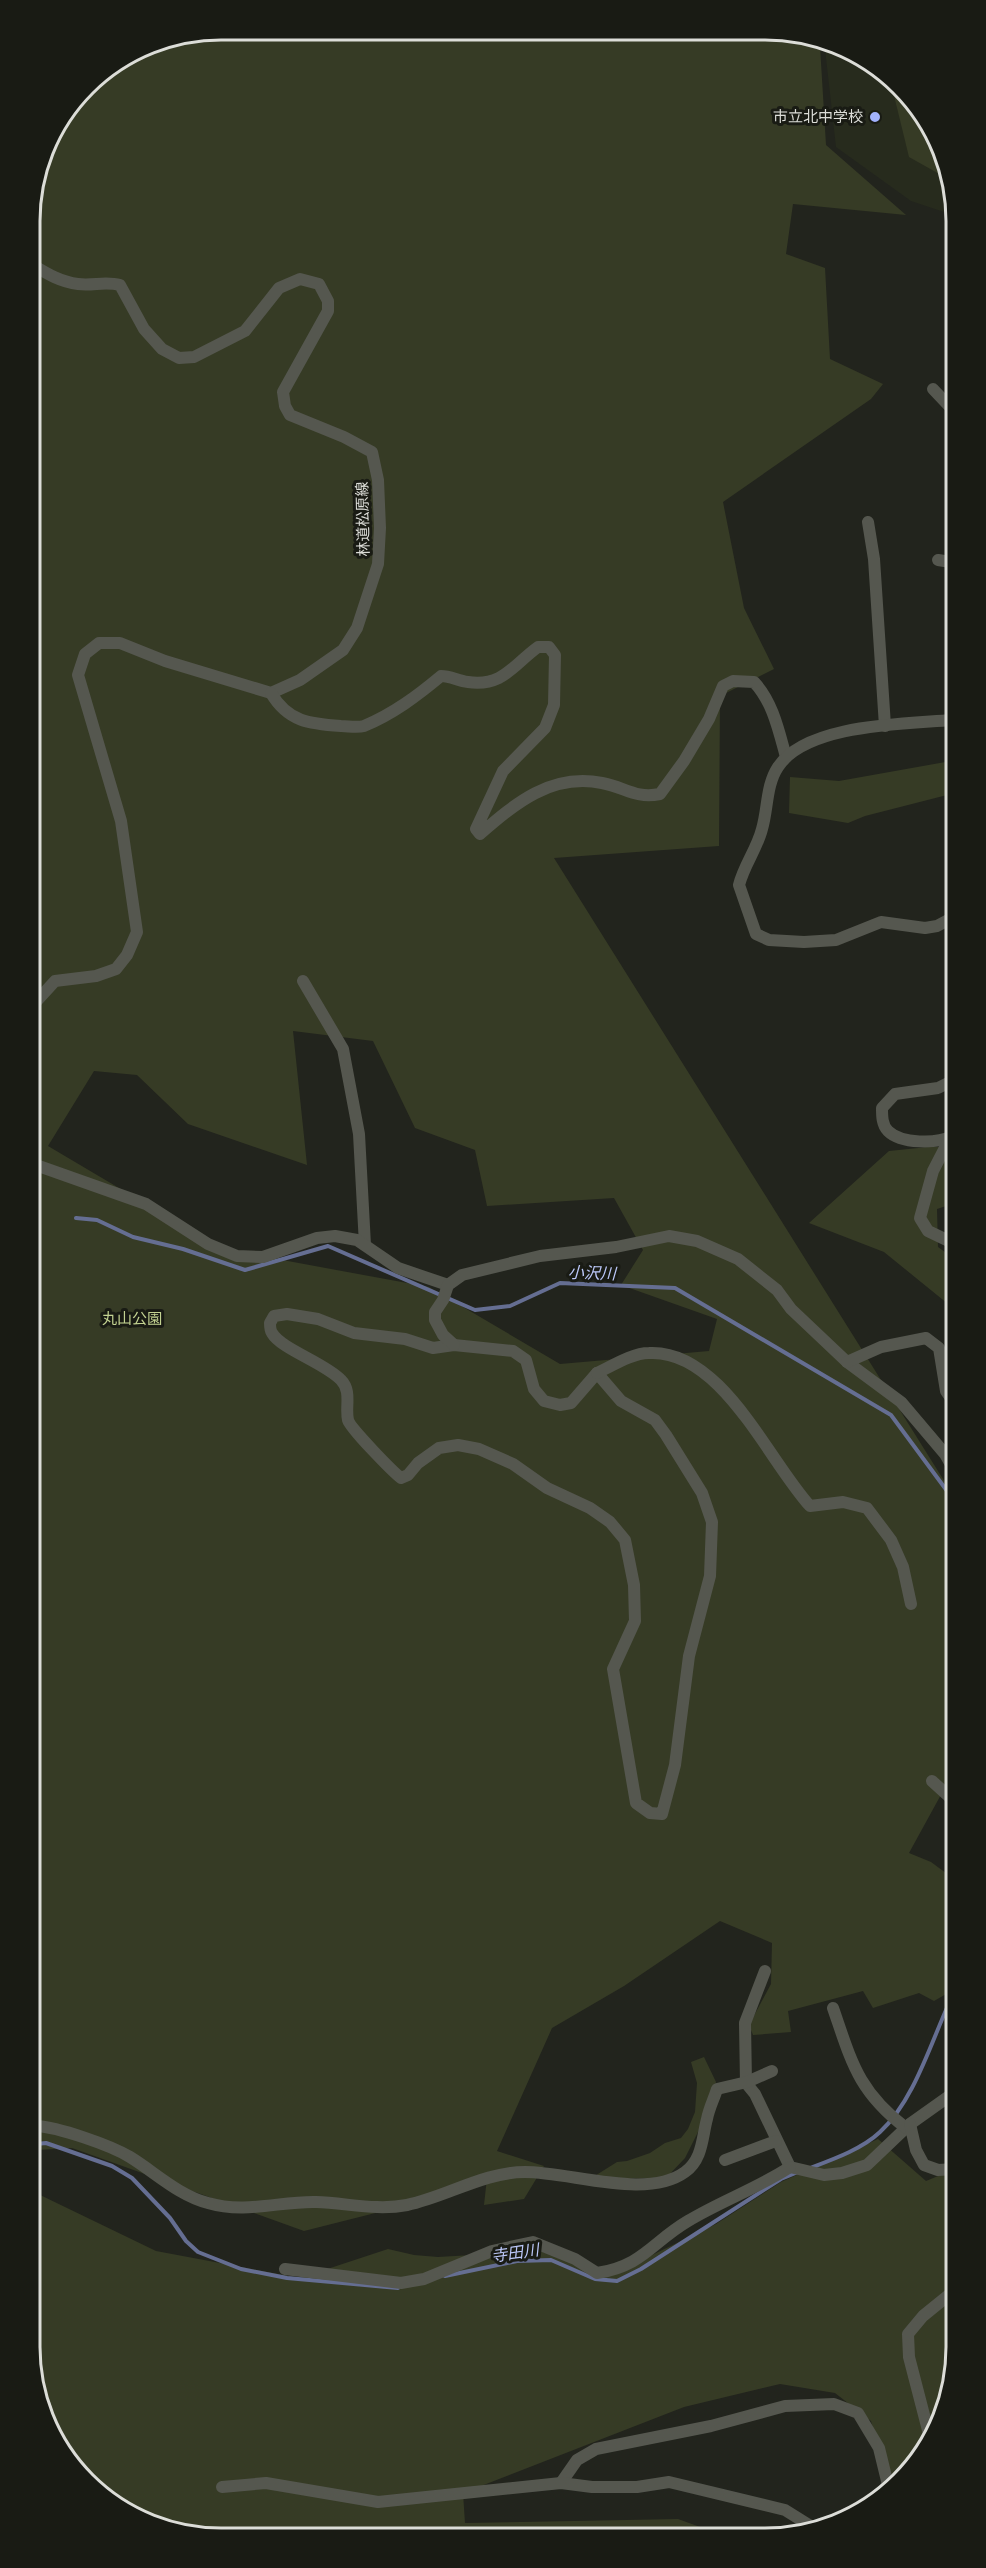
<svg xmlns="http://www.w3.org/2000/svg" width="986" height="2568" font-family="'Fira Sans','Noto Sans JP',sans-serif">
	<style>
		.built { fill: #272b1d }
		.green { fill: #363b25; fill-rule: evenodd }
		.lines { fill: none; stroke-linecap: round; stroke-linejoin: round }
		.stream { stroke: #656e92; stroke-width: 4 }
		.minor { stroke: #55574f; stroke-width: 12 }
		.poi-dot { fill: #a2b2fd; stroke: #191b14; stroke-width: 2 }
		.labels { text-anchor: middle; dominant-baseline: central; stroke-width: 6; stroke-linejoin: round; paint-order: stroke }
		.poi-label { font-size: 15px; fill: #dcddd8; stroke: #191b14; text-anchor: end }
		.street-label { font-size: 15px; fill: #dcddd8; stroke: #191b14 }
		.park-label { font-size: 15px; fill: #c3d291; stroke: #191b14 }
		.water-label { font-size: 16px; font-style: italic; fill: #bcc8f9; stroke: #191b14 }
		.rim { fill: none; stroke: #dcddd8; stroke-width: 3 }
	</style>
	<rect width="100%" height="100%" fill="#22241d"/>
	<path class="built" d="M 828,43 L 850,50 L 900,86 L 950,172 L 950,214 L 911,201 L 836,147 L 825,49 Z"/>
	<g class="green">
		<path d="M 222,30 L 802,34 L 822,41 L 820,46 L 826,145 L 906,215 L 793,204 L 786,254 L 825,268 L 830,359 L 883,384 L 871,399 L 723,502 L 744,608 L 774,669 L 720,696 L 719,846 L 554,858 L 953,1495 L 954,1771 L 909,1853 L 931,1862 L 954,1879 L 954,1942 L 951,1945 L 954,1952 L 955,1989 L 934,2001 L 919,1993 L 873,2008 L 863,1991 L 788,2011 L 791,2032 L 753,2035 L 749,2025 L 771,1984 L 772,1943 L 720,1921 L 624,1986 L 552,2028 L 497,2151 L 544,2166 L 524,2199 L 484,2205 L 487,2178 L 407,2205 L 304,2231 L 72,2148 L 36,2150 L 30,209 L 50,137 L 95,78 L 149,44 ZM 293,1031 L 373,1041 L 415,1128 L 475,1150 L 487,1206 L 614,1198 L 643,1250 L 621,1285 L 717,1319 L 709,1351 L 560,1364 L 429,1287 L 222,1249 L 48,1146 L 94,1071 L 137,1075 L 188,1124 L 307,1165 Z"/>
		<path d="M 890,79 L 900,86 L 950,172 L 950,180 L 909,157 Z"/>
		<path d="M 951,761 L 951,794 L 865,816 L 848,823 L 789,813 L 790,777 L 839,781 Z"/>
		<path d="M 928,1147 L 952,1147 L 952,1204 L 937,1209 L 938,1247 L 953,1258 L 953,1308 L 884,1252 L 809,1223 L 889,1151 Z"/>
		<path d="M 704,2057 L 716,2082 L 708,2112 L 685,2158 L 666,2178 L 590,2179 L 617,2162 L 627,2161 L 650,2153 L 665,2143 L 681,2138 L 688,2129 L 695,2112 L 697,2083 L 691,2062 Z"/>
		<path d="M 878,2139 L 926,2181 L 955,2169 L 956,2359 L 946,2408 L 916,2463 L 894,2484 L 888,2484 L 871,2421 L 835,2393 L 780,2384 L 684,2407 L 463,2493 L 465,2523 L 678,2519 L 714,2532 L 184,2534 L 136,2518 L 86,2482 L 36,2396 L 36,2193 L 156,2251 L 300,2278 L 388,2249 L 414,2255 L 438,2257 L 540,2251 L 611,2275 L 716,2224 L 781,2182 Z"/>
	</g>
	<g class="lines">
		<g class="stream">
			<path d="M 76,1218 L 97,1220 L 133,1237 L 183,1249 L 245,1270 L 328,1246 L 475,1310 L 510,1306 L 560,1283 L 675,1288 L 891,1415 L 953,1499"/>
			<path d="M 36,2144 L 46,2143 L 112,2166 L 132,2178 L 170,2218 L 186,2241 L 198,2252 L 241,2269 L 287,2278 L 398,2288"/>
			<path d="M 810,2168 C 834,2159 862,2149 880,2132 C 914,2101 931,2042 950,2001 L 955,1997"/>
			<path d="M 445,2276 L 517,2261 L 551,2260 L 595,2279 L 617,2281 L 641,2269 L 781,2179 L 798,2172"/>
		</g>
		<g class="minor">
			<path d="M 31,264 C 46,273 60,282 78,284 C 93,286 105,281 120,285 L 144,329 L 162,349 L 179,358 L 194,357 L 245,331 L 279,288 L 300,279 L 319,284 L 328,301 L 328,311 L 283,392 L 285,406 L 290,415 L 344,437 L 372,452 L 378,480 L 380,528 L 378,564 L 357,628 L 343,650 L 300,680 L 271,693 L 165,661 L 120,643 L 99,643 L 85,654 L 78,675 L 121,821 L 137,932 L 127,955 L 116,969 L 96,976 L 55,981 L 33,1005"/>
			<path d="M 933,389 L 950,407"/>
			<path d="M 868,522 L 874,559 L 885,726"/>
			<path d="M 938,560 L 951,562"/>
			<path d="M 271,693 C 288,722 310,724 341,726 C 348,726 357,728 364,726 C 393,714 417,696 441,676 C 451,676 458,681 468,682 C 503,687 513,665 538,647 L 549,647 L 555,655 L 554,705 L 545,728 L 503,771 L 476,829 L 480,834 C 516,803 551,773 602,783 C 625,787 635,799 660,794 L 684,761 L 709,719 L 723,686 L 733,681 L 754,682 C 773,702 779,732 786,757"/>
			<path d="M 951,720 C 904,724 806,724 778,767 C 766,785 768,809 762,829 C 757,849 744,865 739,885 L 756,934 L 769,940 L 804,942 L 836,940 L 881,922 L 925,928 L 937,926 L 952,918"/>
			<path d="M 303,981 L 343,1049 L 359,1134 L 365,1245"/>
			<path d="M 952,1081 L 938,1088 L 895,1094 L 882,1108 C 882,1116 882,1125 888,1131 C 901,1144 937,1144 952,1136"/>
			<path d="M 950,1138 L 933,1171 L 920,1218 L 928,1231 L 953,1243"/>
			<path d="M 33,1164 L 146,1204 L 208,1244 L 237,1256 L 263,1257 L 317,1238 L 335,1236 L 357,1240 L 398,1268 L 448,1285"/>
			<path d="M 287,1314 L 318,1319 L 354,1333 L 405,1339 L 433,1348 L 454,1345 L 513,1351 L 526,1360 L 534,1389 L 544,1401 L 560,1405 L 571,1403 L 597,1373 L 621,1401 L 655,1420 L 666,1435 L 702,1493 L 712,1522 L 710,1576 L 689,1656 L 675,1765 L 662,1814 L 650,1813 L 636,1803 L 613,1669 L 635,1621 L 634,1585 L 625,1540 L 610,1522 L 590,1508 L 547,1488 L 513,1464 L 479,1449 L 458,1445 L 439,1448 L 418,1463 L 408,1475 L 401,1478 C 393,1472 350,1428 348,1420 C 345,1407 352,1391 341,1380 C 325,1363 281,1349 272,1333 C 270,1330 270,1327 270,1323 L 274,1316 Z"/>
			<path d="M 454,1345 L 443,1335 L 435,1320 L 435,1312 L 443,1300 L 448,1285 L 462,1275 L 540,1256 L 616,1247 L 669,1236 L 697,1241 L 738,1259 L 777,1290 L 791,1309 L 847,1362 L 901,1402 L 945,1454 L 953,1468"/>
			<path d="M 847,1362 L 881,1347 L 926,1338 L 939,1348 L 946,1391 L 953,1401"/>
			<path d="M 597,1373 C 612,1366 632,1353 649,1353 C 721,1349 768,1460 810,1506 L 843,1502 L 867,1508 L 891,1540 L 903,1567 L 911,1604"/>
			<path d="M 932,1781 L 954,1801"/>
			<path d="M 765,1971 L 745,2023 L 746,2083 L 755,2094 L 790,2167 L 824,2175 L 842,2173 L 867,2165 L 910,2124 L 955,2092"/>
			<path d="M 833,2008 C 852,2063 858,2091 906,2128"/>
			<path d="M 910,2124 L 916,2150 L 924,2165 L 938,2170 L 955,2169"/>
			<path d="M 36,2126 C 58,2127 110,2145 130,2157 C 156,2173 178,2195 208,2203 C 245,2214 281,2201 316,2202 C 347,2203 377,2211 407,2205 C 446,2197 484,2172 525,2172 C 571,2172 647,2200 685,2172 C 703,2159 702,2137 707,2119 C 709,2108 714,2099 717,2089 L 747,2082 L 772,2071"/>
			<path d="M 725,2160 L 776,2141"/>
			<path d="M 285,2269 L 401,2283 L 424,2279 L 492,2251 L 533,2242 L 575,2259 L 597,2273 C 643,2266 652,2242 688,2221 C 721,2201 758,2188 790,2167"/>
			<path d="M 930,2438 L 909,2357 L 908,2334 L 923,2316 L 955,2290"/>
			<path d="M 561,2483 L 577,2460 L 596,2449 L 711,2426 L 785,2406 L 834,2404 L 858,2413 L 879,2448 L 889,2489"/>
			<path d="M 222,2487 L 266,2483 L 378,2502 L 561,2483 L 592,2487 L 637,2487 L 669,2482 L 785,2510 L 817,2530"/>
		</g>
	</g>
	<circle class="poi-dot" cx="875" cy="117" r="6"/>
	<g class="labels">
		<g class="poi-label">
			<text x="863" y="117">市立北中学校</text>
		</g>
		<g class="street-label">
			<text transform="translate(363 519) rotate(-91)">林道松原線</text>
		</g>
		<g class="park-label">
			<text x="132" y="1319">丸山公園</text>
		</g>
		<g class="water-label">
			<text transform="translate(592 1273) rotate(2)">小沢川</text>
			<text transform="translate(515 2253) rotate(-8)">寺田川</text>
		</g>
	</g>
	<path d="M0 0H986V2568H0ZM221 40H765A181 181 0 0 1 946 221V2347A181 181 0 0 1 765 2528H221A181 181 0 0 1 40 2347V221A181 181 0 0 1 221 40Z" fill="#191b14" fill-rule="evenodd"/>
	<path class="rim" d="M221 40H765A181 181 0 0 1 946 221V2347A181 181 0 0 1 765 2528H221A181 181 0 0 1 40 2347V221A181 181 0 0 1 221 40Z"/>
</svg>
